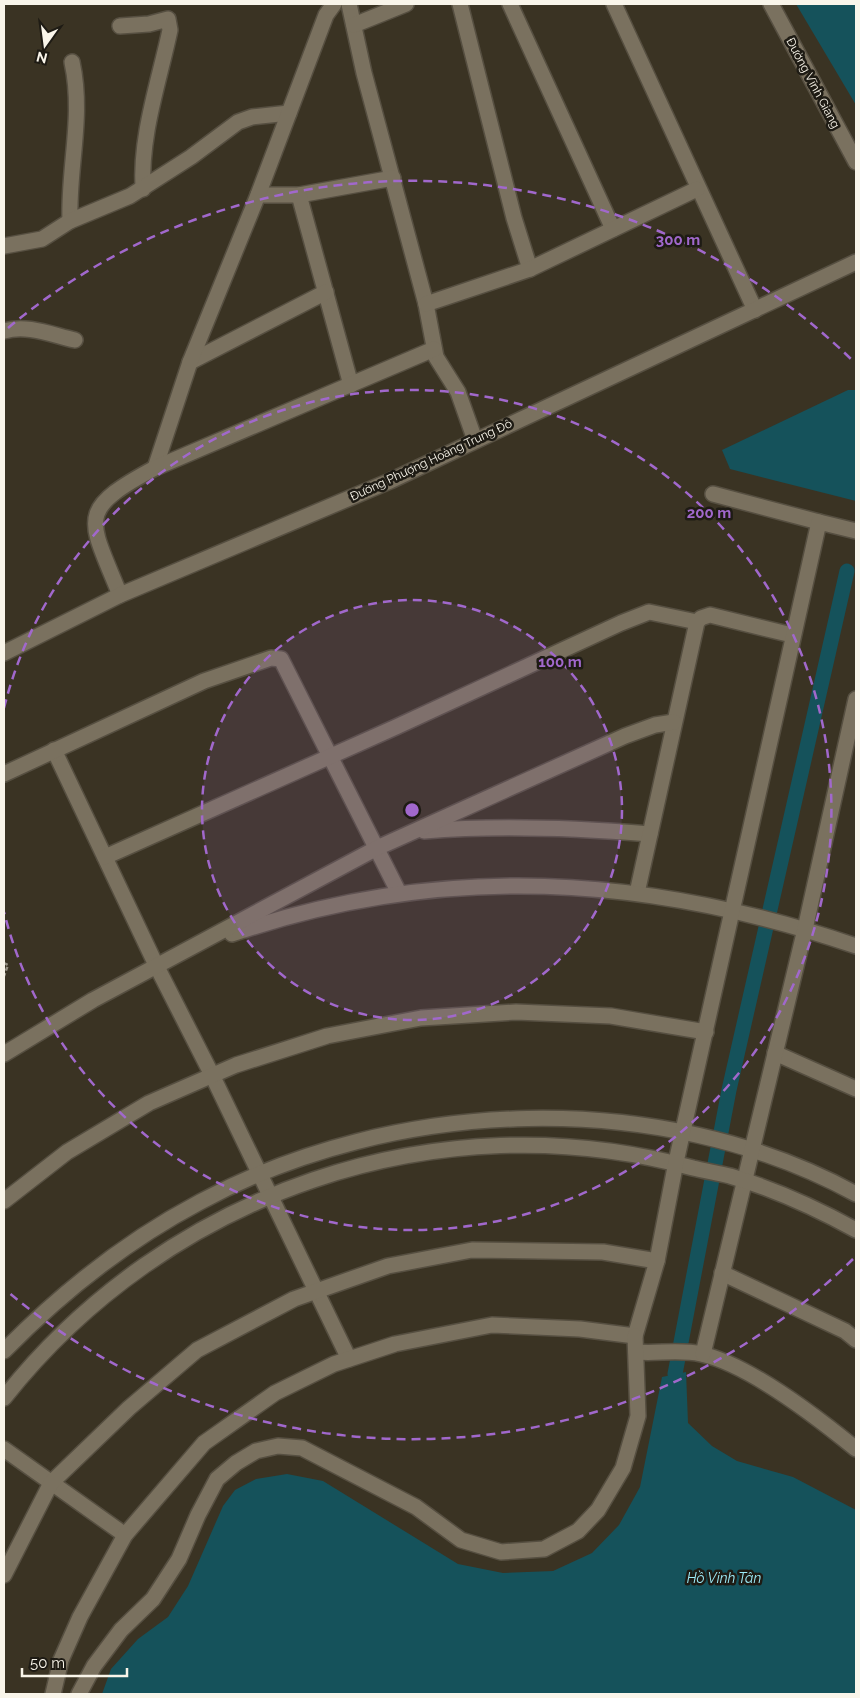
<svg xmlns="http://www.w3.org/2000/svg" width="860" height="1698" font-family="Raleway,sans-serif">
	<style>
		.water { fill: #15525b }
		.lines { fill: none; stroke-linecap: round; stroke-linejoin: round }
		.canal { stroke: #15525b; stroke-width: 15 }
		.minor-casing { stroke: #564f41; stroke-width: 18 }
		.path { stroke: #958f82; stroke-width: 2.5; stroke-dasharray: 4 2.5; stroke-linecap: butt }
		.minor { stroke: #7a715f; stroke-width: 15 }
		.ring { fill: none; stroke: #a168cc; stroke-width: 2.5; stroke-dasharray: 9 6 }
		.labels { text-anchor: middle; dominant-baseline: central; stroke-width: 5; stroke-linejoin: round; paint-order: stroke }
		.street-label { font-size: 12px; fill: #f9f5ea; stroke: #1e1b14 }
		.water-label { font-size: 14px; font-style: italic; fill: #9eedfa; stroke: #1e1b14 }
		.centre { fill: #a168cc; stroke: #1e1b14; stroke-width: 2.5 }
		.ring-label { font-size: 15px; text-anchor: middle; font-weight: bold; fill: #a168cc; stroke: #1e1b14; stroke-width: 5; stroke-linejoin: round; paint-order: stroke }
	</style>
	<rect width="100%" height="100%" fill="#3a3323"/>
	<g class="water">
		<path d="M 796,4 L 856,4 L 856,105 Z"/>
		<path d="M 848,390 L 856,390 L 856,501 L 730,469 L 722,450 Z"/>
		<path d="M 686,1372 L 688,1423 L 712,1446 L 737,1461 L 793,1477 L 856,1510 L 856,1694 L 102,1694 L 111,1669 L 138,1639 L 168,1617 L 188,1586 L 223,1506 L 235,1490 L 256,1479 L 287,1474 L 323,1481 L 458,1564 L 503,1573 L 553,1571 L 592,1553 L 619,1525 L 640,1487 L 662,1377 Z"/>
	</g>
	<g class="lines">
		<path class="canal" d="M 675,1374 L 729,1090 L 847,571"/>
		<defs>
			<g id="minor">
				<path d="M 349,4 L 364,73 L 426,304 L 436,357 L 458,392 L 475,440"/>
				<path d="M 460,4 L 514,218 L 530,269"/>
				<path d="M 510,4 L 613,229"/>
				<path d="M 614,4 L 755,310"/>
				<path d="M 771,4 L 856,162"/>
				<path d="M 354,25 L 406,4"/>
				<path d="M 120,26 L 149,24 L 168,19 L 170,30 C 159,82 140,135 143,189"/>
				<path d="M 258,195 L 299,195 L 393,178"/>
				<path d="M 299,195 L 351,385"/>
				<path d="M 70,221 C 68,167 84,116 72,62"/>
				<path d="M 4,246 L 42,239 L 70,221 L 130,196 L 191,157 L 238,122 L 252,117 L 289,113"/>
				<path d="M 426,304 L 530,269 L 697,189"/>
				<path d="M 4,331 C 27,324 52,335 75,340"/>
				<path d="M 190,362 L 326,292"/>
				<path d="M 155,468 L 190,362 L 258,195 L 326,15 L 334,4"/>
				<path d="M 713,494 L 819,522"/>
				<path d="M 120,595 C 89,518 75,511 155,468 L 434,349"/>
				<path d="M 4,653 L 120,595 L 390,481 L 856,262"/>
				<path d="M 54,750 L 156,965 L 212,1075 L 349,1359"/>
				<path d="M 4,774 L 204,681 L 271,658 L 281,659 L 399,893"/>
				<path d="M 424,831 C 499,825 575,828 650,834"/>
				<path d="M 105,857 L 396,727 L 621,623 L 649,612 L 697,622"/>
				<path d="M 637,893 L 697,622 L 701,618 L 710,615 L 792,635"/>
				<path d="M 232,934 C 443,862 647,875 856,946"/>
				<path d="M 775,1053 L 856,1089"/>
				<path d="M 4,1054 L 93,1000 L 377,848 L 625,736 L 655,725 L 674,722"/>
				<path d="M 4,1201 L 67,1152 L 149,1103 L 236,1065 L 327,1036 L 421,1018 L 516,1012 L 611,1016 L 706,1032"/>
				<path d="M 722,1273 L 845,1331 L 856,1340"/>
				<path d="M 4,1351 C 62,1292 126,1241 200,1202 C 395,1097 660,1087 856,1194"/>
				<path d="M 636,1352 C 657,1354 680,1349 701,1354 C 748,1364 818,1418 856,1449"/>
				<path d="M 703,1354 L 805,929 L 856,699"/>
				<path d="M 4,1398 C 166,1193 438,1098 693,1168 C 705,1171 718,1173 730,1176 C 774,1189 816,1208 856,1230"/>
				<path d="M 4,1449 L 125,1535"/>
				<path d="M 4,1575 L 51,1483 L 129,1408 L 197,1350 L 294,1299 L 388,1266 L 472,1250 L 603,1252 L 657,1261"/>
				<path d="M 53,1694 L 61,1660 L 80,1617 L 125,1535 L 204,1443 L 275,1393 L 334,1364 L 395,1344 L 492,1325 L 580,1329 L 635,1336 L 657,1261 L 676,1162 L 819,522 L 856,531"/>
				<path d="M 79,1694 L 94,1666 L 121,1630 L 153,1599 L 179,1559 L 198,1515 L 217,1479 L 236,1463 L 256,1451 L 278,1446 L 302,1448 L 416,1507 L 461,1540 L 501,1552 L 544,1549 L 578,1531 L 598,1510 L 623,1468 L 638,1416 L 635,1336"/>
			</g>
		</defs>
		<use href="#minor" class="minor-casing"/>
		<path class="path" d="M 4,963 L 8,965 L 4,976"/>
		<use href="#minor" class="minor"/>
	</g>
	<circle cx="412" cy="810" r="210" fill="#a168cc" fill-opacity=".12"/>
	<g class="ring">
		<circle cx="412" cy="810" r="210"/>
		<path d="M4 708A420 420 0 1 1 4 912"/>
		<path d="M853 1259A629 629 0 0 1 8 1292M8 328A629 629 0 0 1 853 361"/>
	</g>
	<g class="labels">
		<g class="street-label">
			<text transform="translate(813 83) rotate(62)">Đường Vĩnh Giang</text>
			<text transform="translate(431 460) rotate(-25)">Đường Phượng Hoàng Trung Đô</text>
		</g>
		<g class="water-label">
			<text x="724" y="1578">Hồ Vinh Tân</text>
		</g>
	</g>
	<circle cx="412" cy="810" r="8" class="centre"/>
	<g class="ring-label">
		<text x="678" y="245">300 m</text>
		<text x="709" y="518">200 m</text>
		<text x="560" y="667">100 m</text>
	</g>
	<rect width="860" height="1698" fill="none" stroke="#f9f5ea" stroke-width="10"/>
	<g transform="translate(45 45) rotate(194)" stroke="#1e1b14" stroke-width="4" paint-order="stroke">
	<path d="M0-4L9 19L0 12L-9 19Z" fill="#f9f5ea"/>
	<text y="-8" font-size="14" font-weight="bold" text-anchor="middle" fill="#f9f5ea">N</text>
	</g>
	<path d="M22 1668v8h105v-8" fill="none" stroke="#f9f5ea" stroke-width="2.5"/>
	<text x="30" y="1668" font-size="15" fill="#f9f5ea" stroke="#1e1b14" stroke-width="4" paint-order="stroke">50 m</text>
</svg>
